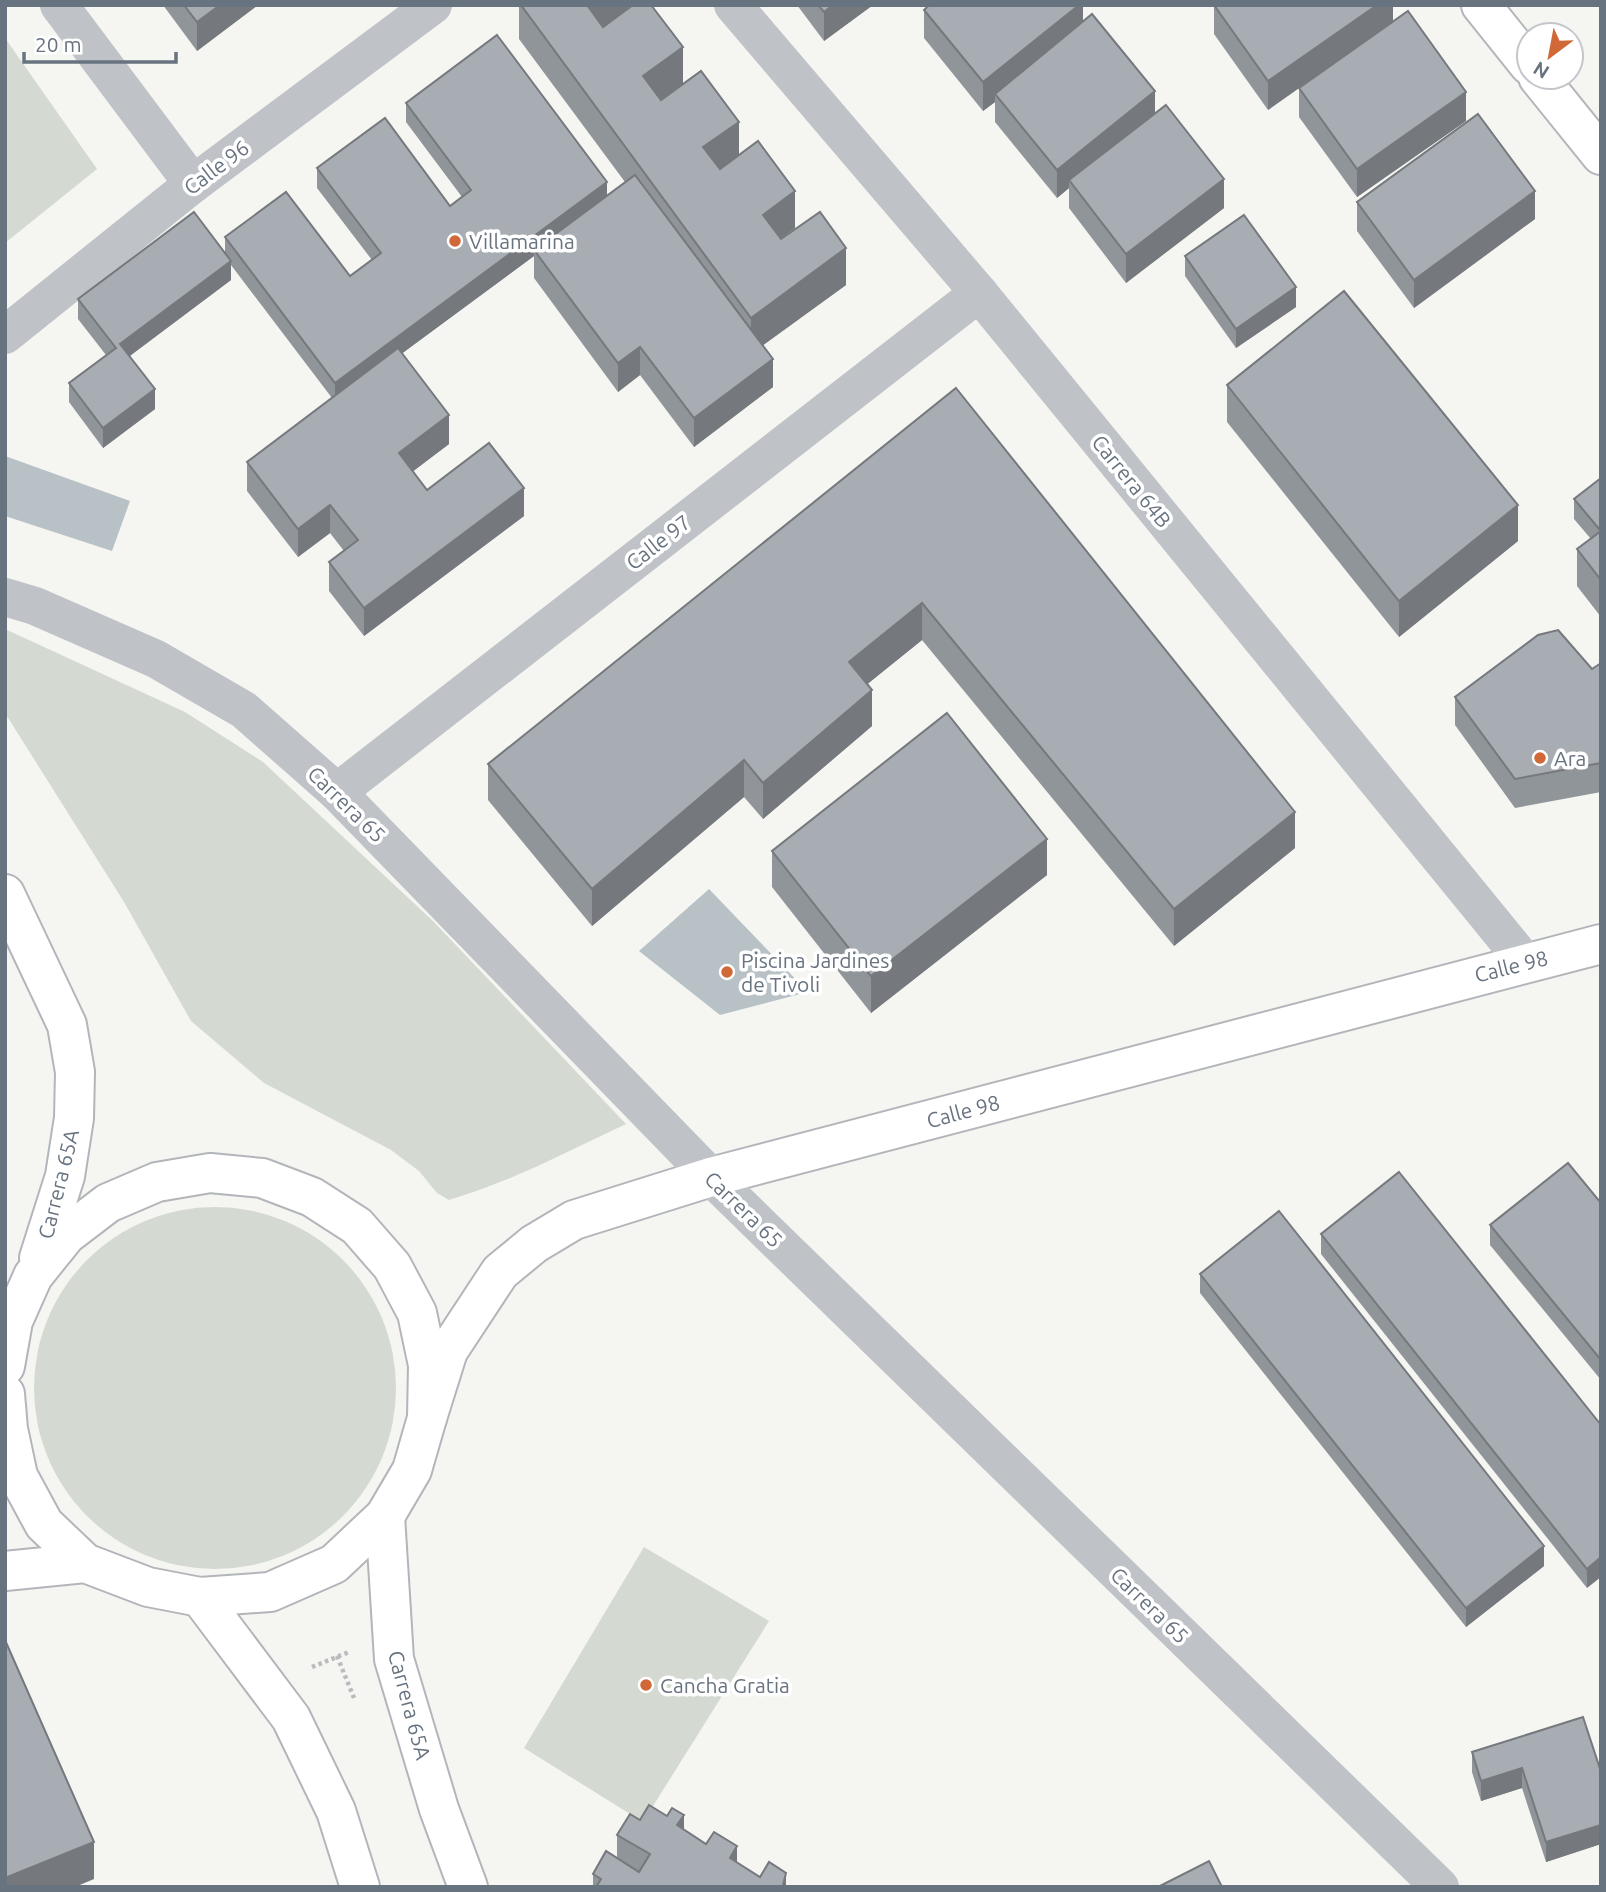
<svg xmlns="http://www.w3.org/2000/svg" width="1606" height="1892" font-family="Ubuntu,sans-serif">
	<style>
		.green { fill: #d4dad2 }
		.water { fill: #b8c1c6 }
		.lines { fill: none; stroke-linecap: round; stroke-linejoin: round }
		.secondary-casing { stroke: #b2b6ba; stroke-width: 42 }
		.path { stroke: #b9bbbe; stroke-width: 4.5; stroke-dasharray: 3.5 3.5; stroke-linecap: butt }
		.street { stroke: #bfc2c6; stroke-width: 38 }
		.secondary { stroke: #fff; stroke-width: 38 }
		.wall { fill: #909599 }
		.shaded-wall { fill: #75797d }
		.building { fill: #a7adb2; stroke: #75797d; stroke-width: 2 }
		.poi-dot { fill: #d06838; stroke: #fff; stroke-width: 2.5 }
		.labels { text-anchor: middle; dominant-baseline: central; stroke-width: 7; stroke-linejoin: round; paint-order: stroke }
		.street-label { font-size: 21px; fill: #687380; stroke: #fff }
		.poi-label { font-size: 21px; fill: #687380; stroke: #fff; text-anchor: start }
	</style>
	<rect width="100%" height="100%" fill="#f5f5f2"/>
	<g class="green">
		<path d="M 5,38 L 97,169 L 5,243 Z"/>
		<path d="M 5,629 L 185,712 L 263,762 L 433,921 L 626,1124 C 568,1151 511,1182 449,1200 L 437,1193 L 419,1171 L 391,1150 L 264,1083 L 191,1021 L 124,902 L 5,713 Z"/>
		<circle cx="215" cy="1388" r="181"/>
		<path d="M 644,1547 L 769,1621 L 643,1822 L 524,1748 Z"/>
	</g>
	<g class="water">
		<path d="M 5,456 L 130,501 L 112,551 L 5,516 Z"/>
		<path d="M 709,889 L 808,992 L 720,1015 L 639,951 Z"/>
	</g>
	<g class="lines">
		<defs>
			<g id="secondary">
				<path d="M 1481,5 L 1529,65"/>
				<path d="M 1538,77 L 1601,155"/>
				<path d="M 5,894 L 67,1025 L 75,1072 L 74,1118 L 65,1176 L 39,1258"/>
				<path d="M 5,1366 L 13,1321 L 33,1276 L 66,1235 L 108,1203 L 157,1182 L 210,1173 L 262,1178 L 312,1197 L 357,1226 L 392,1266 L 417,1313 L 428,1365 L 427,1418 L 412,1470 L 385,1516 L 334,1564 L 270,1592 L 200,1597 L 148,1587 L 85,1563 L 44,1524 L 18,1476 L 8,1429 L 5,1394"/>
				<path d="M 427,1418 L 448,1351 L 500,1272 L 534,1244 L 574,1220 L 711,1177 L 1601,944"/>
				<path d="M 385,1516 L 394,1659 L 439,1809 L 468,1887"/>
				<path d="M 5,1571 L 85,1563"/>
				<path d="M 200,1597 L 291,1718 L 336,1811 L 360,1887"/>
			</g>
		</defs>
		<use href="#secondary" class="secondary-casing"/>
		<g class="path">
			<path d="M 337,1656 L 354,1698"/>
			<path d="M 312,1667 L 349,1652"/>
		</g>
		<g class="street">
			<path d="M 59,5 L 193,184"/>
			<path d="M 733,5 L 979,293 L 1525,962"/>
			<path d="M 5,335 L 193,184 L 433,5"/>
			<path d="M 5,597 L 35,606 L 156,659 L 244,710 L 337,792 L 711,1177 L 1440,1887"/>
			<path d="M 337,792 L 979,293"/>
		</g>
		<use href="#secondary" class="secondary"/>
	</g>
	<g class="wall">
		<path d="M 163,5 L 258,5 L 197,51 Z"/>
		<path d="M 519,5 L 628,5 L 628,9 L 683,84 L 661,99 L 739,155 L 795,228 L 781,238 L 846,285 L 763,345 L 773,387 L 694,447 L 640,375 L 618,392 L 534,278 L 534,256 L 402,353 L 449,444 L 413,471 L 427,490 L 524,516 L 364,636 L 329,591 L 329,562 L 344,551 L 330,533 L 298,557 L 247,491 L 247,462 L 332,398 L 231,265 L 231,280 L 130,356 L 155,409 L 103,448 L 69,402 L 69,383 L 106,355 L 78,319 L 78,299 L 225,253 L 225,237 L 350,276 L 372,260 L 317,188 L 317,168 L 450,206 L 462,197 L 406,122 L 406,103 L 607,195 L 625,182 L 519,39 Z"/>
		<path d="M 797,5 L 873,5 L 824,41 Z"/>
		<path d="M 1083,5 L 1083,21 L 1155,114 L 1224,208 L 1126,283 L 1069,208 L 1069,188 L 1057,198 L 995,122 L 995,102 L 983,111 L 924,38 L 924,10 Z"/>
		<path d="M 1214,5 L 1393,5 L 1393,21 L 1466,121 L 1357,197 L 1299,117 L 1299,88 L 1268,110 L 1214,34 Z"/>
		<path d="M 1357,202 L 1535,219 L 1414,308 L 1357,231 Z"/>
		<path d="M 1185,256 L 1296,307 L 1236,348 L 1185,276 Z"/>
		<path d="M 1227,385 L 1518,541 L 1399,637 L 1227,422 Z"/>
		<path d="M 956,388 L 1295,848 L 1174,946 L 922,640 L 867,684 L 872,726 L 763,819 L 744,797 L 592,926 L 488,800 L 488,764 Z"/>
		<path d="M 1601,478 L 1601,617 L 1577,586 L 1577,549 L 1591,539 L 1574,519 L 1574,499 Z"/>
		<path d="M 1601,663 L 1601,792 L 1515,808 L 1455,725 L 1455,697 L 1592,669 Z"/>
		<path d="M 772,851 L 1047,875 L 871,1013 L 772,887 Z"/>
		<path d="M 1601,1203 L 1601,1380 L 1490,1245 L 1490,1225 Z"/>
		<path d="M 1321,1234 L 1601,1425 L 1587,1588 L 1321,1254 Z"/>
		<path d="M 1200,1274 L 1544,1566 L 1466,1627 L 1200,1293 Z"/>
		<path d="M 1472,1752 L 1601,1772 L 1601,1844 L 1546,1862 L 1522,1788 L 1481,1801 L 1472,1772 Z"/>
		<path d="M 684,1830 L 760,1877 L 786,1887 L 593,1887 L 593,1874 L 617,1858 L 617,1835 Z"/>
	</g>
	<g class="shaded-wall">
		<path d="M 220,5 L 258,5 L 197,51 L 197,22 Z"/>
		<path d="M 586,5 L 628,5 L 628,10 L 586,41 Z"/>
		<path d="M 833,5 L 873,5 L 824,41 L 824,12 Z"/>
		<path d="M 1079,5 L 1083,5 L 1083,30 L 995,94 L 995,102 L 983,111 L 983,82 Z"/>
		<path d="M 1377,5 L 1393,5 L 1393,22 L 1268,110 L 1268,81 Z"/>
		<path d="M 683,47 L 683,84 L 643,112 L 643,76 Z"/>
		<path d="M 1155,91 L 1155,119 L 1069,180 L 1069,188 L 1057,198 L 1057,170 Z"/>
		<path d="M 1466,92 L 1466,121 L 1357,197 L 1357,169 Z"/>
		<path d="M 739,122 L 739,158 L 703,183 L 703,147 Z"/>
		<path d="M 1224,179 L 1224,208 L 1126,283 L 1126,254 Z"/>
		<path d="M 607,182 L 607,201 L 534,250 L 534,256 L 335,403 L 335,383 Z"/>
		<path d="M 795,191 L 795,228 L 763,252 L 763,215 Z"/>
		<path d="M 1535,191 L 1535,219 L 1414,308 L 1414,280 Z"/>
		<path d="M 846,248 L 846,285 L 751,354 L 751,318 Z"/>
		<path d="M 231,261 L 231,280 L 120,363 L 120,344 Z"/>
		<path d="M 1296,287 L 1296,307 L 1236,348 L 1236,329 Z"/>
		<path d="M 640,347 L 640,375 L 618,392 L 618,363 Z"/>
		<path d="M 773,359 L 773,387 L 694,447 L 694,418 Z"/>
		<path d="M 155,389 L 155,409 L 103,448 L 103,428 Z"/>
		<path d="M 449,415 L 449,444 L 399,482 L 399,453 Z"/>
		<path d="M 524,488 L 524,516 L 364,636 L 364,608 Z"/>
		<path d="M 330,505 L 330,533 L 298,557 L 298,529 Z"/>
		<path d="M 1518,505 L 1518,541 L 1399,637 L 1399,601 Z"/>
		<path d="M 922,603 L 922,640 L 849,699 L 849,662 Z"/>
		<path d="M 872,690 L 872,726 L 763,819 L 763,783 Z"/>
		<path d="M 744,760 L 744,797 L 592,926 L 592,889 Z"/>
		<path d="M 1295,812 L 1295,848 L 1174,946 L 1174,909 Z"/>
		<path d="M 1047,839 L 1047,875 L 871,1013 L 871,976 Z"/>
		<path d="M 1544,1546 L 1544,1566 L 1466,1627 L 1466,1608 Z"/>
		<path d="M 1601,1557 L 1601,1577 L 1587,1588 L 1587,1569 Z"/>
		<path d="M 1522,1768 L 1522,1788 L 1481,1801 L 1481,1781 Z"/>
		<path d="M 684,1815 L 684,1851 L 677,1825 Z"/>
		<path d="M 1601,1825 L 1601,1844 L 1546,1862 L 1546,1842 Z"/>
		<path d="M 94,1842 L 94,1879 L 75,1887 L 5,1887 L 5,1878 Z"/>
		<path d="M 737,1846 L 737,1883 L 730,1858 Z"/>
		<path d="M 786,1873 L 786,1887 L 783,1887 Z"/>
	</g>
	<g class="building">
		<path d="M 184,5 L 220,5 L 197,22 Z"/>
		<path d="M 521,5 L 587,5 L 603,27 L 633,5 L 651,5 L 683,47 L 643,76 L 661,100 L 701,71 L 739,122 L 703,147 L 720,169 L 758,141 L 795,191 L 763,215 L 781,239 L 820,212 L 846,248 L 751,318 Z"/>
		<path d="M 818,5 L 833,5 L 824,12 Z"/>
		<path d="M 929,5 L 1079,5 L 983,82 L 924,10 Z"/>
		<path d="M 1214,5 L 1377,5 L 1268,81 Z"/>
		<path d="M 1408,11 L 1466,92 L 1357,169 L 1299,88 Z"/>
		<path d="M 1092,14 L 1155,91 L 1057,170 L 995,94 Z"/>
		<path d="M 497,35 L 607,182 L 335,383 L 225,237 L 286,192 L 350,276 L 381,253 L 317,168 L 385,118 L 450,206 L 471,190 L 406,103 Z"/>
		<path d="M 1166,105 L 1224,179 L 1126,254 L 1069,180 Z"/>
		<path d="M 1478,114 L 1535,191 L 1414,280 L 1357,202 Z"/>
		<path d="M 635,175 L 773,359 L 694,418 L 640,347 L 618,363 L 534,250 Z"/>
		<path d="M 194,212 L 231,261 L 120,344 L 155,389 L 103,428 L 69,383 L 116,348 L 78,299 Z"/>
		<path d="M 1244,215 L 1296,287 L 1236,329 L 1185,256 Z"/>
		<path d="M 1344,291 L 1518,505 L 1399,601 L 1227,385 Z"/>
		<path d="M 398,348 L 449,415 L 399,453 L 427,490 L 489,443 L 524,488 L 364,608 L 329,562 L 358,540 L 330,505 L 298,529 L 247,462 Z"/>
		<path d="M 956,388 L 1295,812 L 1174,909 L 922,603 L 849,662 L 872,690 L 763,783 L 744,760 L 592,889 L 488,764 Z"/>
		<path d="M 1601,478 L 1601,529 L 1600,530 L 1574,499 Z"/>
		<path d="M 1601,531 L 1601,580 L 1577,549 Z"/>
		<path d="M 1558,630 L 1592,669 L 1601,663 L 1601,763 L 1515,779 L 1455,697 L 1538,635 Z"/>
		<path d="M 947,713 L 1047,839 L 871,976 L 772,851 Z"/>
		<path d="M 1568,1163 L 1601,1203 L 1601,1360 L 1490,1225 Z"/>
		<path d="M 1399,1172 L 1601,1425 L 1601,1557 L 1587,1569 L 1321,1234 Z"/>
		<path d="M 1279,1211 L 1544,1546 L 1466,1608 L 1200,1274 Z"/>
		<path d="M 5,1640 L 94,1842 L 5,1878 Z"/>
		<path d="M 1583,1717 L 1601,1772 L 1601,1825 L 1546,1842 L 1522,1768 L 1481,1781 L 1472,1752 Z"/>
		<path d="M 649,1805 L 667,1816 L 672,1808 L 684,1815 L 677,1825 L 706,1844 L 714,1832 L 737,1846 L 730,1858 L 760,1877 L 769,1862 L 786,1873 L 783,1885 L 786,1887 L 596,1887 L 601,1879 L 593,1874 L 606,1851 L 639,1872 L 650,1854 L 617,1835 L 630,1814 L 640,1820 Z"/>
		<path d="M 1209,1861 L 1222,1887 L 1158,1887 Z"/>
	</g>
	<g class="poi-dot">
		<circle cx="455" cy="241" r="7"/>
		<circle cx="1540" cy="758" r="7"/>
		<circle cx="727" cy="972" r="7"/>
		<circle cx="646" cy="1685" r="7"/>
	</g>
	<g class="labels">
		<g class="street-label">
			<text transform="translate(216 167) rotate(-37)">Calle 96</text>
			<text transform="translate(1132 481) rotate(51)">Carrera 64B</text>
			<text transform="translate(658 542) rotate(-38)">Calle 97</text>
			<text transform="translate(347 804) rotate(44)">Carrera 65</text>
			<text transform="translate(1511 966) rotate(-14)">Calle 98</text>
			<text transform="translate(963 1111) rotate(-15)">Calle 98</text>
			<text transform="translate(58 1184) rotate(-76)">Carrera 65A</text>
			<text transform="translate(744 1209) rotate(44)">Carrera 65</text>
			<text transform="translate(1150 1605) rotate(44)">Carrera 65</text>
			<text transform="translate(410 1705) rotate(75)">Carrera 65A</text>
		</g>
		<g class="poi-label">
			<text x="469" y="241">Villamarina</text>
			<text x="1554" y="758">Ara</text>
			<text x="741" y="960">Piscina Jardines<tspan x="741" dy="24">de Tivoli</tspan></text>
			<text x="660" y="1685">Cancha Gratia</text>
		</g>
	</g>
	<rect width="1606" height="1892" fill="none" stroke="#687380" stroke-width="14"/>
	<g transform="translate(1550 56) rotate(212)"><circle r="33" fill="#ffffff" stroke="#c3c7cc" stroke-width="2"/>
	<path d="M0-5L12 26L0 18L-12 26Z" fill="#d06838"/>
	<text y="-10" font-size="19" font-weight="bold" text-anchor="middle" fill="#687380">N</text>
	</g>
	<path d="M24 52v10h152v-10" fill="none" stroke="#687380" stroke-width="3.5"/>
	<text x="35" y="52" font-size="21" fill="#687380" stroke="#ffffff" stroke-width="5" paint-order="stroke">20 m</text>
</svg>
